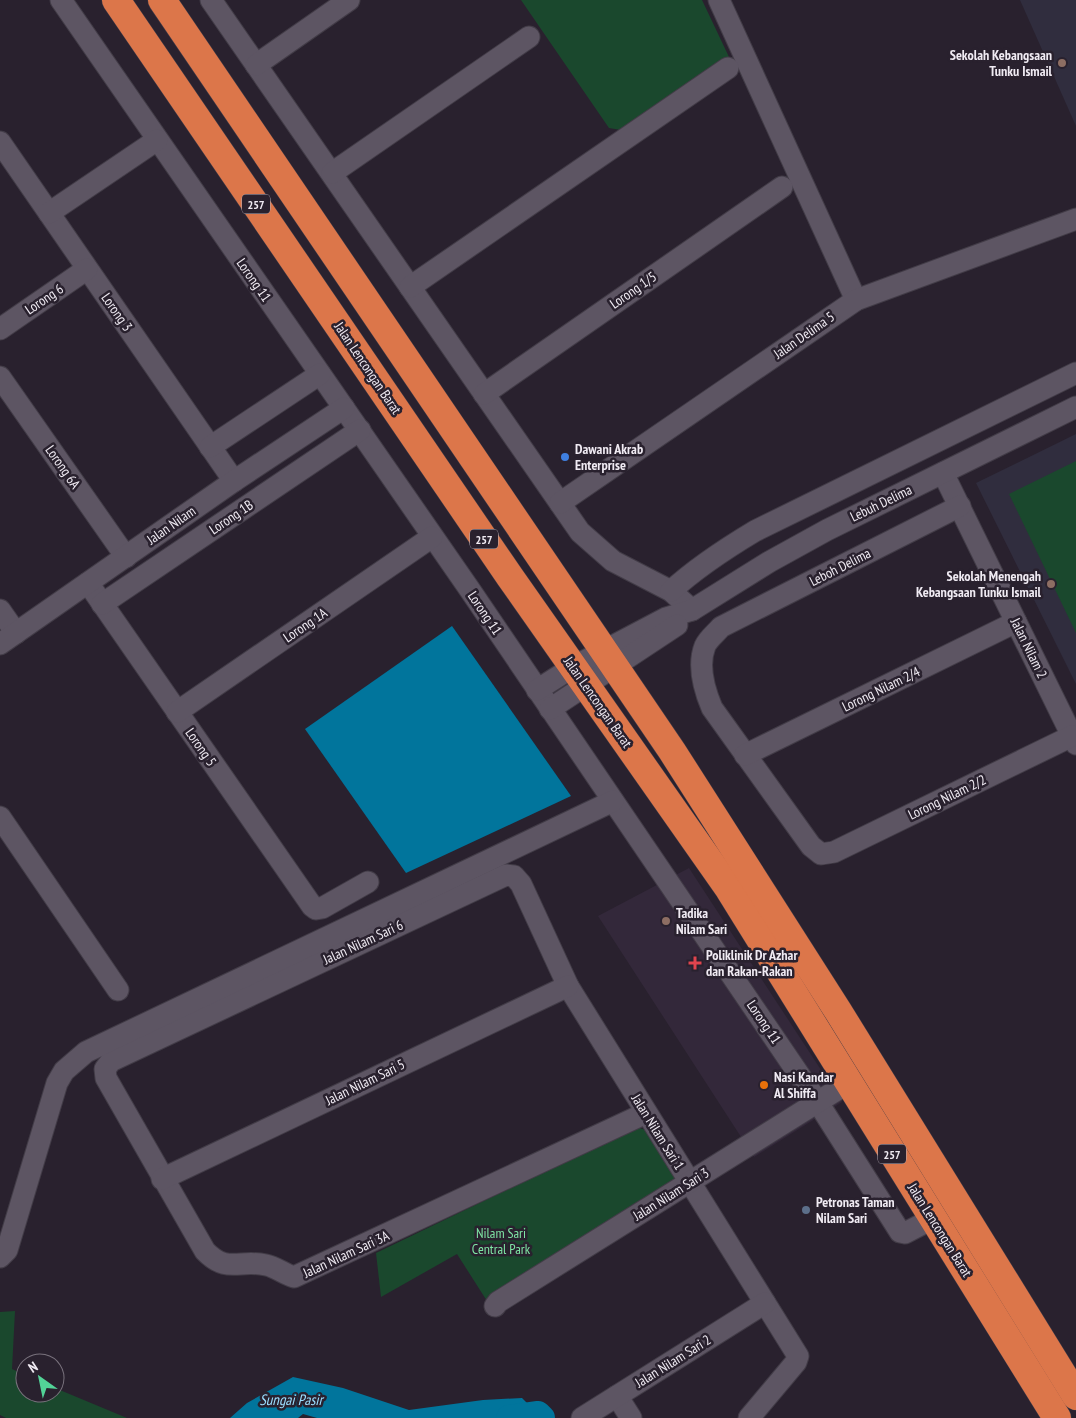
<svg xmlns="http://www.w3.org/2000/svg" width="1076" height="1418" font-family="'PT Sans Narrow',sans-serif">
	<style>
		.built { fill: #33283a }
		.education { fill: #302d3e }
		.green { fill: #1a482d }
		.water { fill: #01759c }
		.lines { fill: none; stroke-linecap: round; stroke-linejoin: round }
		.river { stroke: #01759c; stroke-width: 26 }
		.minor-casing { stroke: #423c47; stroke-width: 23 }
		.highway-casing { stroke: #423c47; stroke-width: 29 }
		.minor { stroke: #5d5563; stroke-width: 21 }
		.highway { stroke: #dc764a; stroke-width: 28 }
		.education-dot { fill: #8d6e63; stroke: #29212e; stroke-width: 2 }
		.shop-dot { fill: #3f7fe0; stroke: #29212e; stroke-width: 2 }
		.health-dot { fill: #e0444e; stroke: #29212e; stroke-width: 2 }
		.food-dot { fill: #e8710a; stroke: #29212e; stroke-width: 2 }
		.service-dot { fill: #5c6f8a; stroke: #29212e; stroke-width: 2 }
		.labels { text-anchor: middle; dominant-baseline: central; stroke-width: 5; stroke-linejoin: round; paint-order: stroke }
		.shield { fill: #29212e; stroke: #b4aeb8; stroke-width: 1 }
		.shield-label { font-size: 12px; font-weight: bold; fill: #f0ebf3 }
		.poi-label { font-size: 14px; font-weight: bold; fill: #f0ebf3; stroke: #29212e; text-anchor: start }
		.street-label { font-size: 14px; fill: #f0ebf3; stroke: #29212e }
		.park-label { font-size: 14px; fill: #7fe6a5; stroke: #29212e }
		.water-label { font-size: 15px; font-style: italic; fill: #9bdeff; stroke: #29212e }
	</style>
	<rect width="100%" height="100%" fill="#29212e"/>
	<path class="built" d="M 689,868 L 842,1102 L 754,1157 L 598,916 Z"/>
	<g class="education">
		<path d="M 1020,0 L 1076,0 L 1076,126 Z"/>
		<path d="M 1076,434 L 1076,684 L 976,483 Z"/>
	</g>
	<g class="green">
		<path d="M 521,0 L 702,0 L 729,57 L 621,130 L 609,128 Z"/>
		<path d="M 1076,461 L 1076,633 L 1009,494 Z"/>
		<path d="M 637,1127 L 651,1132 L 677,1180 L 487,1301 L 457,1254 L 381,1297 L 376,1253 Z"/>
		<path d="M 15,1311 L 12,1369 L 25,1375 L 25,1393 L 55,1393 L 55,1388 L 127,1418 L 6,1418 L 0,1415 L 0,1312 Z"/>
	</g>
	<g class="water">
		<path d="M 452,626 L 571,796 L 406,873 L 305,729 Z"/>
		<path d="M 293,1377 L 343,1388 L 409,1410 L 483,1400 L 522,1398 L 538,1414 L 538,1418 L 317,1418 L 303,1414 L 298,1418 L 230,1418 L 247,1403 Z"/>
	</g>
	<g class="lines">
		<path class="river" d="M 509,1418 L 538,1414 L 542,1418"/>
		<defs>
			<g id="minor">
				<path d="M 61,0 L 470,590 L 817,1101 L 900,1232 L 905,1233 L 932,1219"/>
				<path d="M 211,0 L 580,532 L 613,561 L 671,591 L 692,610"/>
				<path d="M 719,0 L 856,300"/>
				<path d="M 256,65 L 349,0"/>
				<path d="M 0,142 L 234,481"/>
				<path d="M 332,173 L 529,37"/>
				<path d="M 49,213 L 157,140"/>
				<path d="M 410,287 L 728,68"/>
				<path d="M 0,329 L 87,269"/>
				<path d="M 0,377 L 126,557"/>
				<path d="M 484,394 L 782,187"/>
				<path d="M 210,447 L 320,374"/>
				<path d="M 943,473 L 1076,744"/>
				<path d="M 560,503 L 856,300 L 1076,219"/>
				<path d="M 960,506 L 721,627 C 716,633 708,639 705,646 C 697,666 704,689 712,708 L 811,846 L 821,854 L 834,852 L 1072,736"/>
				<path d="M 88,583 L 312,906 L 316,909 L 322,908 L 368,882"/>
				<path d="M 671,591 C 697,567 725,549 755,531 L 1076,373"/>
				<path d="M 102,604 L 360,430"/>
				<path d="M 0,610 L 16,633"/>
				<path d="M 0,644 L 234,481 L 344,408"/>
				<path d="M 537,690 L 573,667 L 666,618 L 692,610 L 769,562 L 827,530 L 1076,407"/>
				<path d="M 550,709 L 677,625"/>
				<path d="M 177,712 L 432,537"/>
				<path d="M 745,755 L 1016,622"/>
				<path d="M 0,817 L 118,990"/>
				<path d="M 646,1113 L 294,1277 C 284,1274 276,1267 266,1265 C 239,1259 227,1274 205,1251 L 106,1078 L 105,1069 L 111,1061 L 506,875 L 514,876 L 521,884 L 568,986 L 798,1356 L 796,1362 L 749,1418"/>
				<path d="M 162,1179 L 568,986"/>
				<path d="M 0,1257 L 7,1250 L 57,1083 L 64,1071 L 86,1052 L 613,801"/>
				<path d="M 495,1306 L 498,1302 L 848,1083"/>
				<path d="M 617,1396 L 631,1418"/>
				<path d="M 582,1418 L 765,1303"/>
			</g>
			<g id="highway">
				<path d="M 116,0 L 510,577 L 729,889 L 1057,1418"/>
				<path d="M 162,0 L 672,751 L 838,1011 L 1076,1396"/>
			</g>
		</defs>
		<use href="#minor" class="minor-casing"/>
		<use href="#highway" class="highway-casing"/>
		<use href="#minor" class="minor"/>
		<use href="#highway" class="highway"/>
	</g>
	<g class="education-dot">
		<circle cx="1062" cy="63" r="5"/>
		<circle cx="1051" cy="584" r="5"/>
		<circle cx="666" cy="921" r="5"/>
	</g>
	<circle class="shop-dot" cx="565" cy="457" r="5"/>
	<path class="health-dot" d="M692.5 955.5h5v5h5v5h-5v5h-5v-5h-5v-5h5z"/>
	<circle class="food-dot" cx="764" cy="1085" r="5"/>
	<circle class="service-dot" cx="806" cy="1210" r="5"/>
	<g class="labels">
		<g class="shield">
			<rect x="242" y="194.5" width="28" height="19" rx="4"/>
			<rect x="470" y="529.5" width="28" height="19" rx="4"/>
			<rect x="878" y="1144.5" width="28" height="19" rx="4"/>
		</g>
		<g class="shield-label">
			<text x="256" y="204">257</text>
			<text x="484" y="539">257</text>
			<text x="892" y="1154">257</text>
		</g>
		<g class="poi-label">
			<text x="1052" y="55" text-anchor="end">Sekolah Kebangsaan<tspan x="1052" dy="16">Tunku Ismail</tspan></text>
			<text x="575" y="449">Dawani Akrab<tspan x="575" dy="16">Enterprise</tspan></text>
			<text x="1041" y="576" text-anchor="end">Sekolah Menengah<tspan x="1041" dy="16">Kebangsaan Tunku Ismail</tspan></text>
			<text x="676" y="913">Tadika<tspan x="676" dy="16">Nilam Sari</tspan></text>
			<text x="706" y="955">Poliklinik Dr Azhar<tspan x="706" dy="16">dan Rakan-Rakan</tspan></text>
			<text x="774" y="1077">Nasi Kandar<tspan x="774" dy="16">Al Shiffa</tspan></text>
			<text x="816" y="1202">Petronas Taman<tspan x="816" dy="16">Nilam Sari</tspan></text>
		</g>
		<g class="street-label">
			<text transform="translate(254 280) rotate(55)">Lorong 11</text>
			<text transform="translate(633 290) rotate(-35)">Lorong 1/5</text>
			<text transform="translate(44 299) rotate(-34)">Lorong 6</text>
			<text transform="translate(117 312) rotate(55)">Lorong 3</text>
			<text transform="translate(804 335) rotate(-35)">Jalan Delima 5</text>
			<text transform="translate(368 368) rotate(56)">Jalan Lencongan Barat</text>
			<text transform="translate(63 467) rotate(55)">Lorong 6A</text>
			<text transform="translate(881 503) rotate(-26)">Lebuh Delima</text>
			<text transform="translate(231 517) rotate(-34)">Lorong 1B</text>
			<text transform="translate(171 525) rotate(-35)">Jalan Nilam</text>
			<text transform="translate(840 567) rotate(-27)">Leboh Delima</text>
			<text transform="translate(485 613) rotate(56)">Lorong 11</text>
			<text transform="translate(305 625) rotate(-34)">Lorong 1A</text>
			<text transform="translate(1029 648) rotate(64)">Jalan Nilam 2</text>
			<text transform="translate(881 689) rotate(-26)">Lorong Nilam 2/4</text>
			<text transform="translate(598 702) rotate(55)">Jalan Lencongan Barat</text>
			<text transform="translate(201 747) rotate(55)">Lorong 5</text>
			<text transform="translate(947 797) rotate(-26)">Lorong Nilam 2/2</text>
			<text transform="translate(363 942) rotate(-25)">Jalan Nilam Sari 6</text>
			<text transform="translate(764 1022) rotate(56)">Lorong 11</text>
			<text transform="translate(365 1082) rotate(-26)">Jalan Nilam Sari 5</text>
			<text transform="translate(658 1132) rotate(58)">Jalan Nilam Sari 1</text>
			<text transform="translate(671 1194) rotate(-32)">Jalan Nilam Sari 3</text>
			<text transform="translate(940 1230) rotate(58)">Jalan Lencongan Barat</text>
			<text transform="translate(346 1254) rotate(-25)">Jalan Nilam Sari 3A</text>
			<text transform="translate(673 1361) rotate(-32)">Jalan Nilam Sari 2</text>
		</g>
		<g class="park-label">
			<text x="501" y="1233">Nilam Sari<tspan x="501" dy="16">Central Park</tspan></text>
		</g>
		<g class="water-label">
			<text x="291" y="1399">Sungai Pasir</text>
		</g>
	</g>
	<g transform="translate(40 1378) rotate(327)"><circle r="24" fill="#29212e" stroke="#79727d"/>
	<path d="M0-4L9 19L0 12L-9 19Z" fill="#52d397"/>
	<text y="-8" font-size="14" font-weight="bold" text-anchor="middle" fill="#f0ebf3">N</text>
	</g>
</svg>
